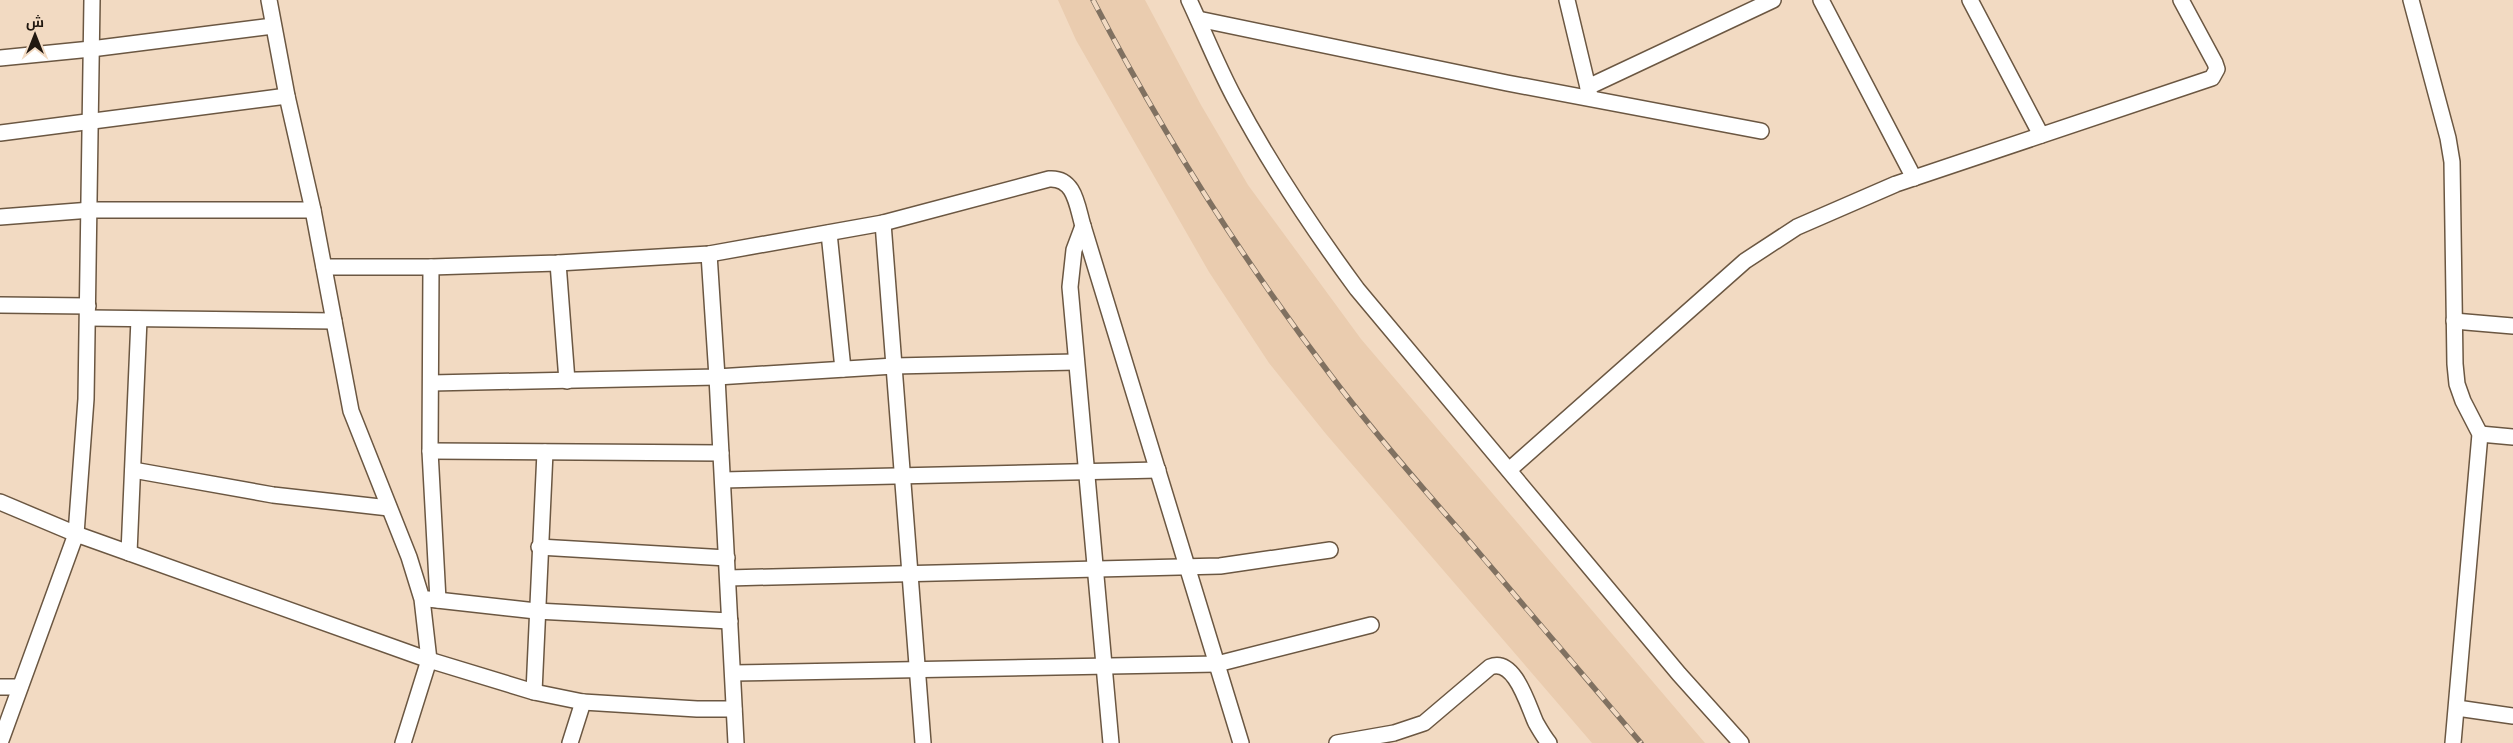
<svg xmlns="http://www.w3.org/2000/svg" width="2513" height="743" font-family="Inter,Cairo,sans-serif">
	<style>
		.built { fill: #eaccaf }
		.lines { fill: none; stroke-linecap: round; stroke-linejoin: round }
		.minor-casing { stroke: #6b5742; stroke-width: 18 }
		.minor { stroke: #fff; stroke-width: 15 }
		.rail-casing { stroke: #807161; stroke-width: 5.5 }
		.rail { stroke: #f2dac2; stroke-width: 4; stroke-dasharray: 11; stroke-linecap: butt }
	</style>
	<rect width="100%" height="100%" fill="#f2dac2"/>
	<path class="built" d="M 1058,0 L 1145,0 L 1201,105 L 1248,185 L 1361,339 L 1705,743 L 1592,743 L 1326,434 L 1269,363 L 1209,272 L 1076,40 Z"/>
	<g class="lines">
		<defs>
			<g id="minor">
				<path d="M 269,0 L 287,96 L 313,210 L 351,411 L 409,557 L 422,599 L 429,660 L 403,743"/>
				<path d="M 1189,0 C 1204,32 1217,65 1234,97 C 1269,163 1312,228 1357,289 L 1679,674 L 1741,743"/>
				<path d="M 1567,0 L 1590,96"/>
				<path d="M 1821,0 L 1914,178"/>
				<path d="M 1970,0 L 2041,135"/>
				<path d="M 2411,0 L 2448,138 L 2452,162 L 2455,364 L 2457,384 L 2463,401 L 2480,434 L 2453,743"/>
				<path d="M 1198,19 L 1507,83 L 1761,131"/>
				<path d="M 0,58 L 91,49 L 273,26"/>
				<path d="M 1588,87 L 1773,0"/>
				<path d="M 0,133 L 287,96"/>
				<path d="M 0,217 L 91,210 L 313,210"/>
				<path d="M 883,223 L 923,743"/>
				<path d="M 1083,226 L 1074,250 L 1070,287 L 1111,743"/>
				<path d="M 829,233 L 843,369"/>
				<path d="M 709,254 L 717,377 L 736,743"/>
				<path d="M 558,263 L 567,381"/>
				<path d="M 324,267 L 431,267 L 558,263 L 709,254 L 883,223 L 1049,179 C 1075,177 1077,206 1083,226 L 1241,743"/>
				<path d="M 431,267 L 430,451 L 438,600"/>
				<path d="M 0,305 L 88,306"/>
				<path d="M 88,318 L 334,321"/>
				<path d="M 2454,321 L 2513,326"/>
				<path d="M 431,383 L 717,377 L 894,366 L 1076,362"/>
				<path d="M 2480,434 L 2513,437"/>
				<path d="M 430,451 L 721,453"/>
				<path d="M 133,470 L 273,495 L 389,508"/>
				<path d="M 1509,470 L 1745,261 L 1797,227 L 1896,184 L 2212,78 L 2217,69 L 2215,63 L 2181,0"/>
				<path d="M 723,480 L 1158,470"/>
				<path d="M 0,502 L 76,534 L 86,399 L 92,0"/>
				<path d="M 539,547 L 727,558"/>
				<path d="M 129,553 L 139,319"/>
				<path d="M 728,578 L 1220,566 L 1330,550"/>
				<path d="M 428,599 L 536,611 L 730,621"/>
				<path d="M 733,673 L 1217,664 L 1371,625"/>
				<path d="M 0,687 L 20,687"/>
				<path d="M 534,692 L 545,452"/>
				<path d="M 2457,708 L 2513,716"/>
				<path d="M 0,743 L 76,534 L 429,660 L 534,692 L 583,702 L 697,709 L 734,709"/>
				<path d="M 570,743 L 583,702"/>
				<path d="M 1337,743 L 1394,733 L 1424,723 L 1490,667 C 1515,657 1528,706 1536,723 C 1540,730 1544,737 1549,743"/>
			</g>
		</defs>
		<use href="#minor" class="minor-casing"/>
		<use href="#minor" class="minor"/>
		<defs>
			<path id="rail" d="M 1093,0 C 1161,131 1240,256 1329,373 C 1371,429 1417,482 1463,534 C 1522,604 1582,673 1641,743"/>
		</defs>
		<use href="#rail" class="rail-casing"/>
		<use href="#rail" class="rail"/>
	</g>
	<g transform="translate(35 35)" stroke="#f2dac2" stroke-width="4" paint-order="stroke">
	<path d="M0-4L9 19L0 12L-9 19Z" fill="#211810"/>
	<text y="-8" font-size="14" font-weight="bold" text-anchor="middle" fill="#211810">ش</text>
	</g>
</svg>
